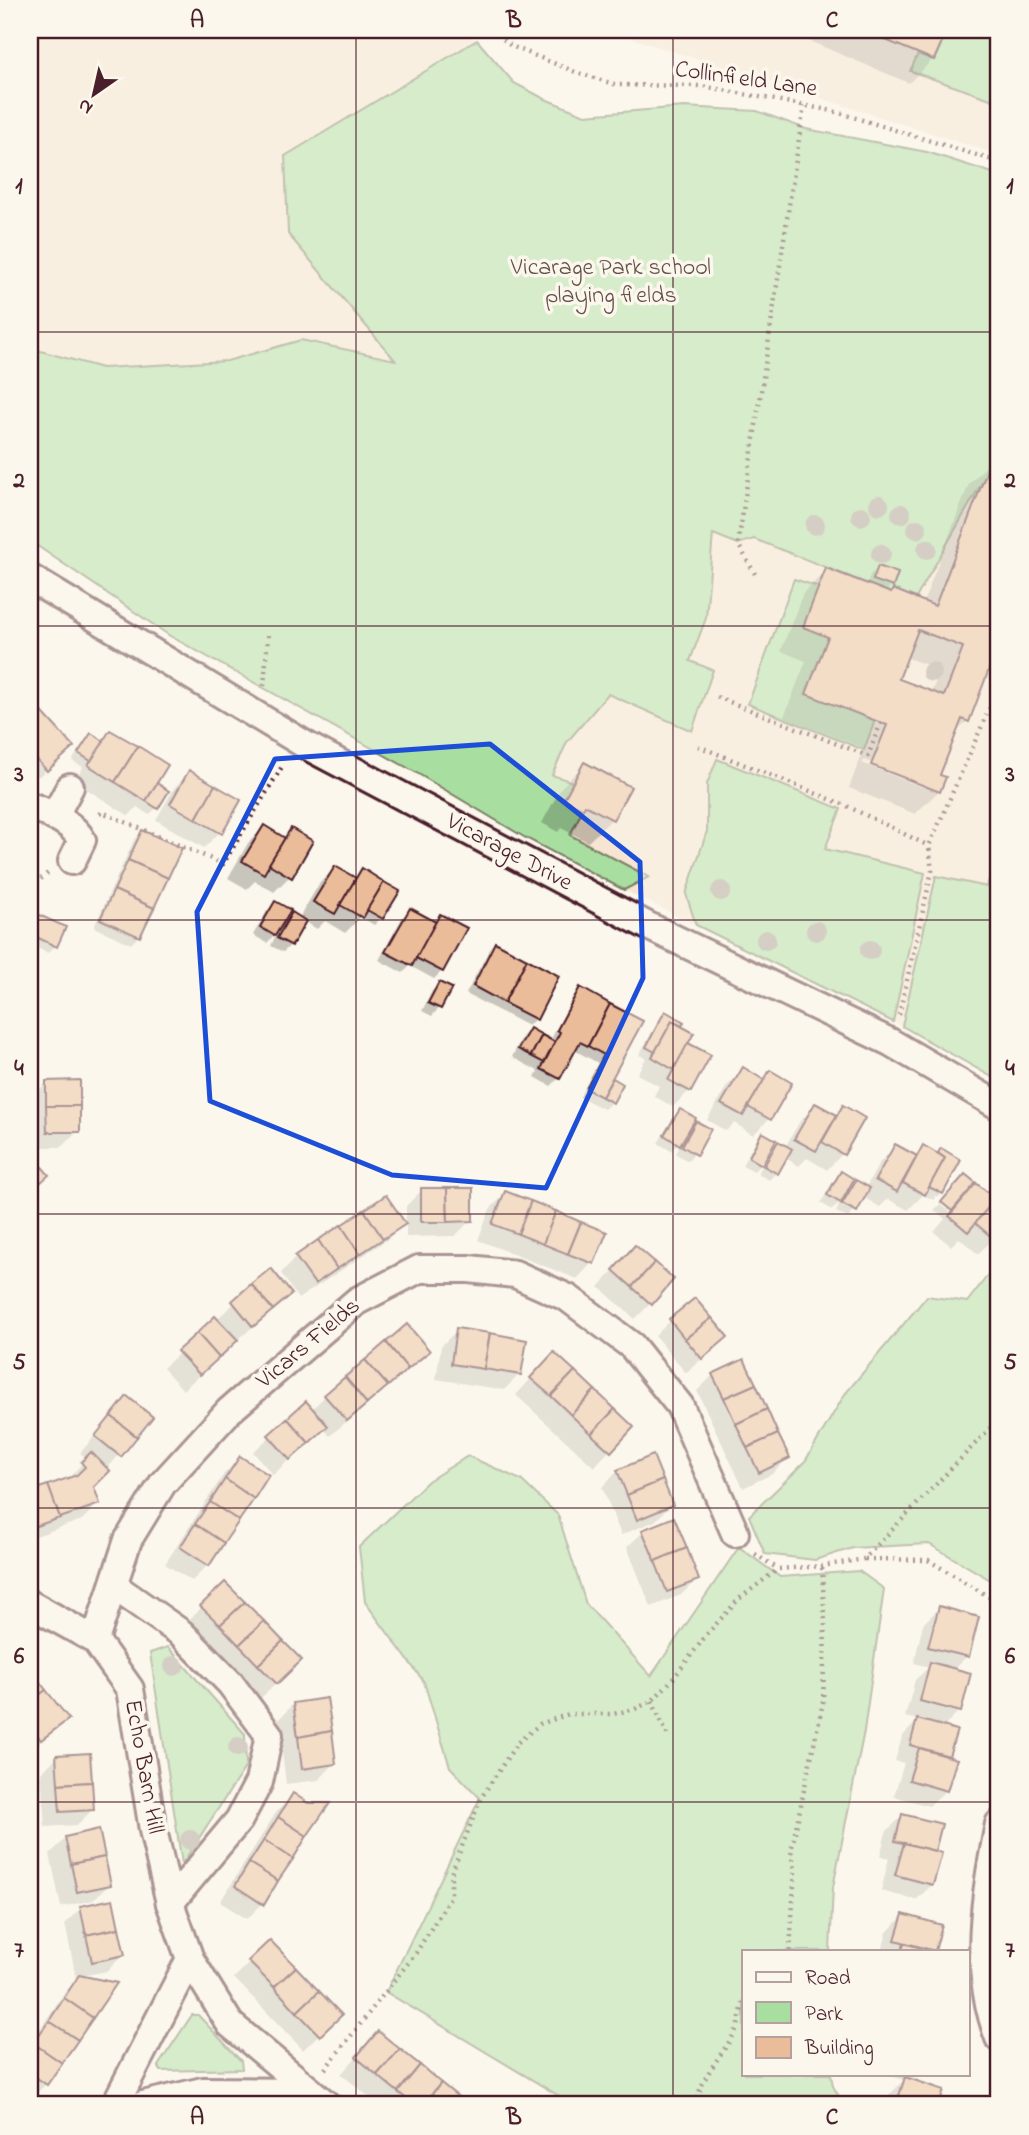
<svg xmlns="http://www.w3.org/2000/svg" width="1029" height="2135" font-family="'Indie Flower',sans-serif">
	<style>
		.built { fill: #f6e5d3 }
		.green { fill: #a9dea1; stroke: #7a7e66; stroke-width: 2 }
		.shadow { fill: #0003; fill-rule: evenodd }
		.building { fill: #eabc9a; stroke: #4a1f2b; stroke-width: 2; fill-rule: evenodd }
		.lines { fill: none; stroke-linecap: round; stroke-linejoin: round }
		.street-casing { stroke: #4a1f2b; stroke-width: 32 }
		.path { stroke: #4a1f2b; stroke-width: 4.5; stroke-dasharray: 2 5; stroke-linecap: butt }
		.street { stroke: #fbf7ec; stroke-width: 26 }
		.tree { fill: #a79b92 }
		.marked { fill: none; stroke: #1d4ed8; stroke-width: 5; stroke-linejoin: round }
		.grid { fill: none; stroke: #4a1f2b; stroke-width: 2; stroke-opacity: 0.55 }
		.labels { text-anchor: middle; dominant-baseline: central; stroke-width: 7; stroke-linejoin: round; paint-order: stroke }
		.street-label { font-size: 24px; fill: #4a1f2b; stroke: #fbf7ec }
		.park-label { font-size: 24px; fill: #624f48; stroke: #fbf7ec }
		.neatline { fill: none; stroke: #4a1f2b; stroke-width: 2.5 }
		.grid-label { font-size: 23px; text-anchor: middle; font-weight: bold; fill: #4a1f2b }
	</style>
	<rect width="100%" height="100%" fill="#fbf7ec"/>
	<filter id="ink" filterUnits="userSpaceOnUse"><feTurbulence type="fractalNoise" baseFrequency=".0143" numOctaves="2"/><feDisplacementMap in="SourceGraphic" scale="14" xChannelSelector="R" yChannelSelector="G"/><feConvolveMatrix kernelMatrix="1 2 1 2 8 2 1 2 1" color-interpolation-filters="sRGB"/></filter>
	<g filter="url(#ink)">
		<g class="built">
			<path d="M 30,30 L 457,30 L 477,40 L 514,83 L 545,99 L 585,115 L 684,107 L 757,111 L 806,129 L 927,152 L 999,175 L 999,1081 L 897,1024 L 624,890 L 524,837 L 567,742 L 608,694 L 30,541 Z"/>
			<path d="M 636,30 L 999,30 L 999,155 L 633,39 Z"/>
		</g>
		<g class="green">
			<path d="M 947,30 L 999,30 L 999,102 L 910,71 L 918,54 L 934,60 Z"/>
			<path d="M 477,40 L 514,83 L 545,99 L 585,115 L 684,107 L 757,111 L 806,129 L 927,152 L 999,175 L 999,450 L 992,458 L 983,481 L 916,598 L 893,589 L 891,593 L 754,539 L 738,544 L 713,534 L 706,618 L 690,661 L 713,670 L 692,731 L 608,694 L 567,742 L 552,775 L 573,782 L 564,799 L 583,809 L 570,835 L 649,877 L 624,890 L 524,837 L 415,772 L 170,636 L 30,541 L 30,348 L 102,368 L 227,361 L 301,340 L 395,360 L 288,234 L 285,156 Z"/>
			<path d="M 794,579 L 819,587 L 828,637 L 875,720 L 864,750 L 748,704 Z"/>
			<path d="M 999,718 L 999,1081 L 902,1026 L 936,876 L 987,887 L 997,845 L 992,735 Z"/>
			<path d="M 717,759 L 841,809 L 825,849 L 925,873 L 893,1022 L 696,925 L 686,894 L 707,831 L 707,784 Z"/>
			<path d="M 992,1270 L 999,1275 L 999,1585 L 929,1544 L 853,1548 L 815,1560 L 765,1554 L 749,1516 L 804,1463 L 845,1394 L 927,1296 L 967,1302 Z"/>
			<path d="M 468,1456 L 521,1480 L 558,1515 L 586,1604 L 651,1676 L 739,1547 L 780,1577 L 859,1571 L 884,1589 L 864,1731 L 833,1887 L 830,1951 L 744,1951 L 744,2074 L 831,2074 L 833,2086 L 844,2105 L 623,2105 C 607,2100 591,2105 574,2105 L 386,1992 L 480,1798 L 450,1767 L 424,1682 L 365,1602 L 359,1547 L 428,1481 Z"/>
			<path d="M 168,1647 L 245,1734 L 246,1766 L 182,1864 L 150,1653 Z"/>
			<path d="M 192,2015 L 198,2015 L 241,2061 L 242,2069 L 161,2071 L 158,2066 Z"/>
		</g>
		<g class="shadow">
			<path d="M 783,30 L 945,30 L 933,59 L 909,83 Z"/>
			<path d="M 992,460 L 999,463 L 999,638 L 967,721 L 954,734 L 938,777 L 939,791 L 915,814 L 849,788 L 864,748 L 784,717 L 806,661 L 781,651 L 803,593 L 827,570 L 867,586 L 870,575 L 878,568 L 891,586 L 885,593 L 923,603 L 969,484 ZM 905,657 L 940,670 L 931,694 L 896,680 ZM 864,760 L 925,784 L 922,787 L 862,763 Z"/>
			<path d="M 34,705 L 64,755 L 38,777 L 30,767 L 30,709 Z"/>
			<path d="M 111,732 L 150,791 L 156,808 L 149,815 L 137,807 L 129,816 L 74,781 L 83,767 L 72,761 L 84,742 L 91,735 L 101,741 Z"/>
			<path d="M 584,764 L 612,819 L 588,842 L 561,828 L 558,832 L 542,823 L 561,788 Z"/>
			<path d="M 190,773 L 220,832 L 204,848 L 156,820 L 174,788 Z"/>
			<path d="M 264,827 L 283,838 L 291,830 L 290,876 L 274,892 L 255,881 L 247,889 L 228,878 L 248,843 Z"/>
			<path d="M 142,832 L 179,849 L 139,936 L 131,944 L 94,927 L 134,840 Z"/>
			<path d="M 335,868 L 354,879 L 362,870 L 381,918 L 374,925 L 361,917 L 345,933 L 325,921 L 317,929 L 304,921 L 291,945 L 283,952 L 271,946 L 277,932 L 267,943 L 253,935 L 267,911 L 275,903 L 282,925 L 292,914 L 299,918 L 319,884 Z"/>
			<path d="M 410,910 L 433,923 L 441,916 L 465,929 L 442,971 L 434,979 L 410,966 L 403,973 L 379,960 L 402,918 Z"/>
			<path d="M 30,912 L 63,928 L 55,946 L 48,953 L 30,945 Z"/>
			<path d="M 496,944 L 535,1019 L 528,1026 L 466,994 L 488,952 Z"/>
			<path d="M 440,984 L 449,989 L 439,1008 L 432,1016 L 422,1011 L 432,991 Z"/>
			<path d="M 580,990 L 641,1021 L 610,1078 L 621,1084 L 612,1102 L 604,1109 L 580,1097 L 598,1063 L 574,1050 L 559,1078 L 551,1086 L 535,1077 L 538,1071 L 512,1057 L 522,1037 L 530,1030 L 550,1041 L 573,997 Z"/>
			<path d="M 665,1013 L 682,1022 L 679,1027 L 686,1043 L 709,1056 L 689,1091 L 673,1107 L 654,1096 L 659,1086 L 637,1074 L 646,1058 L 639,1055 L 658,1021 Z"/>
			<path d="M 743,1070 L 762,1081 L 770,1072 L 769,1119 L 753,1135 L 734,1123 L 726,1131 L 707,1120 L 727,1086 Z"/>
			<path d="M 47,1082 L 78,1131 L 62,1147 L 31,1147 L 31,1098 Z"/>
			<path d="M 816,1105 L 835,1116 L 843,1107 L 842,1154 L 827,1170 L 807,1158 L 799,1166 L 785,1158 L 777,1172 L 769,1180 L 758,1174 L 764,1161 L 754,1171 L 742,1165 L 755,1142 L 762,1135 L 768,1154 L 778,1143 L 785,1147 L 800,1121 Z"/>
			<path d="M 680,1111 L 686,1133 L 696,1123 L 695,1153 L 688,1161 L 676,1154 L 682,1140 L 671,1151 L 658,1143 L 672,1119 Z"/>
			<path d="M 896,1146 L 914,1156 L 923,1147 L 936,1155 L 941,1150 L 959,1160 L 941,1193 L 937,1197 L 935,1195 L 934,1200 L 923,1195 L 908,1210 L 888,1199 L 880,1207 L 863,1197 L 848,1218 L 836,1212 L 842,1200 L 832,1210 L 821,1203 L 833,1181 L 841,1173 L 846,1193 L 857,1182 L 866,1187 L 880,1162 Z"/>
			<path d="M 965,1176 L 994,1201 L 999,1196 L 999,1243 L 993,1239 L 978,1254 L 959,1238 L 951,1246 L 934,1232 L 945,1219 L 934,1210 L 940,1204 L 952,1214 Z"/>
			<path d="M 422,1190 L 471,1220 L 455,1236 L 406,1237 L 406,1206 Z"/>
			<path d="M 506,1193 L 592,1263 L 577,1279 L 478,1240 L 490,1209 Z"/>
			<path d="M 403,1223 L 388,1239 L 298,1299 L 281,1273 L 296,1257 Z"/>
			<path d="M 620,1263 L 651,1303 L 635,1319 L 599,1287 Z"/>
			<path d="M 271,1270 L 290,1293 L 183,1390 L 163,1368 Z"/>
			<path d="M 670,1321 L 726,1337 L 686,1373 L 655,1336 Z"/>
			<path d="M 457,1330 L 520,1374 L 504,1390 L 436,1379 L 441,1346 Z"/>
			<path d="M 427,1351 L 330,1436 L 323,1428 L 273,1475 L 253,1452 L 306,1404 L 311,1410 L 325,1396 Z"/>
			<path d="M 539,1370 L 632,1427 L 594,1467 L 516,1395 Z"/>
			<path d="M 713,1375 L 788,1458 L 772,1474 L 743,1488 L 697,1391 Z"/>
			<path d="M 127,1399 L 150,1418 L 92,1487 L 98,1504 L 82,1520 L 30,1538 L 30,1493 L 67,1480 L 87,1458 L 80,1453 Z"/>
			<path d="M 240,1458 L 208,1565 L 192,1581 L 165,1564 L 224,1474 Z"/>
			<path d="M 618,1471 L 671,1505 L 655,1521 L 621,1535 L 602,1487 Z"/>
			<path d="M 643,1532 L 697,1579 L 681,1595 L 651,1607 L 627,1547 Z"/>
			<path d="M 225,1584 L 300,1660 L 260,1699 L 186,1623 Z"/>
			<path d="M 939,1608 L 967,1656 L 953,1670 L 959,1711 L 942,1728 L 955,1731 L 947,1757 L 955,1760 L 945,1791 L 929,1806 L 894,1796 L 904,1763 L 895,1761 L 902,1737 L 918,1720 L 905,1717 L 915,1680 L 929,1667 L 914,1663 L 923,1624 Z"/>
			<path d="M 30,1672 L 66,1719 L 30,1751 Z"/>
			<path d="M 293,1704 L 334,1764 L 319,1780 L 286,1784 L 278,1720 Z"/>
			<path d="M 57,1757 L 93,1809 L 77,1825 L 45,1827 L 41,1773 Z"/>
			<path d="M 293,1796 L 263,1903 L 247,1919 L 220,1902 L 277,1811 Z"/>
			<path d="M 902,1816 L 940,1825 L 933,1852 L 932,1885 L 916,1900 L 881,1891 L 889,1858 L 880,1856 L 886,1832 Z"/>
			<path d="M 66,1838 L 109,1885 L 93,1900 L 61,1907 L 50,1854 Z"/>
			<path d="M 81,1908 L 123,1955 L 107,1971 L 76,1977 L 65,1924 Z"/>
			<path d="M 903,1916 L 940,1927 L 933,1951 L 882,1951 L 887,1932 Z"/>
			<path d="M 250,1962 L 339,2015 L 303,2050 L 234,1978 Z"/>
			<path d="M 80,1977 L 46,2084 L 30,2100 L 30,2044 L 64,1993 Z"/>
			<path d="M 378,2033 L 460,2100 L 456,2105 L 379,2105 L 341,2074 Z"/>
			<path d="M 883,2074 L 918,2074 L 910,2081 L 942,2091 L 938,2105 L 886,2105 L 889,2095 L 904,2080 Z"/>
		</g>
		<g class="building">
			<path d="M 861,30 L 947,30 L 934,60 Z"/>
			<path d="M 992,458 L 999,461 L 999,643 L 969,722 L 962,719 L 940,775 L 946,777 L 940,792 L 871,765 L 887,725 L 806,694 L 828,637 L 803,627 L 826,568 L 891,593 L 893,589 L 935,606 ZM 918,630 L 963,647 L 944,696 L 899,679 Z"/>
			<path d="M 878,566 L 898,573 L 893,587 L 873,580 Z"/>
			<path d="M 34,703 L 74,747 L 47,771 L 30,752 L 30,706 Z"/>
			<path d="M 110,730 L 138,746 L 115,782 L 88,765 Z"/>
			<path d="M 91,733 L 104,741 L 91,761 L 78,753 Z"/>
			<path d="M 138,746 L 168,765 L 146,801 L 115,782 Z"/>
			<path d="M 584,762 L 631,787 L 613,820 L 585,805 L 583,809 L 564,799 Z"/>
			<path d="M 189,770 L 215,785 L 196,819 L 170,804 Z"/>
			<path d="M 157,783 L 169,791 L 158,809 L 146,801 Z"/>
			<path d="M 215,785 L 241,800 L 222,834 L 196,819 Z"/>
			<path d="M 264,825 L 285,838 L 264,874 L 242,861 Z"/>
			<path d="M 291,828 L 313,841 L 292,878 L 269,864 Z"/>
			<path d="M 142,830 L 182,848 L 168,878 L 128,860 Z"/>
			<path d="M 128,860 L 168,878 L 154,908 L 114,890 Z"/>
			<path d="M 335,866 L 356,878 L 335,914 L 313,902 Z"/>
			<path d="M 362,868 L 384,882 L 363,918 L 340,905 Z"/>
			<path d="M 384,882 L 400,891 L 383,919 L 367,910 Z"/>
			<path d="M 114,890 L 154,908 L 140,937 L 100,919 Z"/>
			<path d="M 275,901 L 291,910 L 275,936 L 260,927 Z"/>
			<path d="M 410,908 L 436,922 L 412,966 L 385,952 Z"/>
			<path d="M 30,911 L 66,927 L 57,947 L 30,934 Z"/>
			<path d="M 292,912 L 306,921 L 292,946 L 277,938 Z"/>
			<path d="M 440,914 L 467,928 L 443,972 L 416,958 Z"/>
			<path d="M 495,942 L 527,959 L 504,1003 L 473,986 Z"/>
			<path d="M 527,959 L 559,976 L 537,1020 L 504,1003 Z"/>
			<path d="M 439,982 L 452,988 L 441,1009 L 428,1003 Z"/>
			<path d="M 580,987 L 610,1004 L 588,1046 L 580,1042 L 560,1079 L 541,1069 L 560,1032 L 557,1030 Z"/>
			<path d="M 610,1004 L 643,1021 L 602,1097 L 586,1089 L 604,1055 L 588,1046 Z"/>
			<path d="M 665,1011 L 684,1022 L 682,1026 L 672,1021 L 655,1052 L 646,1047 Z"/>
			<path d="M 672,1021 L 694,1033 L 674,1070 L 652,1057 Z"/>
			<path d="M 530,1028 L 542,1035 L 531,1056 L 518,1049 Z"/>
			<path d="M 542,1035 L 555,1042 L 544,1063 L 531,1056 Z"/>
			<path d="M 688,1043 L 711,1055 L 691,1092 L 668,1080 Z"/>
			<path d="M 743,1067 L 764,1080 L 743,1116 L 721,1104 Z"/>
			<path d="M 770,1070 L 792,1083 L 771,1120 L 748,1107 Z"/>
			<path d="M 613,1078 L 623,1084 L 613,1103 L 602,1097 Z"/>
			<path d="M 80,1080 L 80,1106 L 46,1106 L 46,1081 Z"/>
			<path d="M 815,1103 L 837,1115 L 816,1151 L 794,1139 Z"/>
			<path d="M 843,1105 L 865,1118 L 844,1155 L 822,1142 Z"/>
			<path d="M 46,1106 L 80,1106 L 80,1132 L 47,1132 Z"/>
			<path d="M 680,1109 L 696,1118 L 680,1145 L 664,1135 Z"/>
			<path d="M 696,1121 L 711,1129 L 697,1155 L 682,1146 Z"/>
			<path d="M 762,1132 L 776,1140 L 762,1165 L 749,1157 Z"/>
			<path d="M 778,1141 L 792,1149 L 778,1174 L 764,1166 Z"/>
			<path d="M 895,1144 L 917,1156 L 897,1192 L 875,1180 Z"/>
			<path d="M 923,1145 L 945,1158 L 925,1195 L 903,1183 Z"/>
			<path d="M 941,1148 L 961,1160 L 943,1194 L 929,1187 L 945,1158 L 938,1153 Z"/>
			<path d="M 30,1153 L 49,1175 L 30,1192 Z"/>
			<path d="M 841,1171 L 854,1179 L 841,1203 L 827,1195 Z"/>
			<path d="M 965,1174 L 976,1183 L 952,1211 L 941,1202 Z"/>
			<path d="M 856,1180 L 870,1188 L 857,1212 L 842,1204 Z"/>
			<path d="M 976,1183 L 996,1199 L 968,1232 L 949,1216 Z"/>
			<path d="M 421,1188 L 447,1188 L 448,1222 L 421,1222 Z"/>
			<path d="M 447,1188 L 473,1188 L 473,1221 L 448,1222 Z"/>
			<path d="M 505,1191 L 531,1201 L 518,1234 L 492,1224 Z"/>
			<path d="M 386,1195 L 406,1224 L 383,1239 L 364,1210 Z"/>
			<path d="M 999,1195 L 999,1234 L 995,1240 L 975,1223 Z"/>
			<path d="M 531,1201 L 556,1211 L 543,1244 L 518,1234 Z"/>
			<path d="M 364,1210 L 383,1239 L 360,1254 L 341,1225 Z"/>
			<path d="M 556,1211 L 581,1222 L 568,1254 L 543,1244 Z"/>
			<path d="M 581,1222 L 607,1232 L 594,1264 L 568,1254 Z"/>
			<path d="M 341,1225 L 360,1254 L 337,1269 L 318,1240 Z"/>
			<path d="M 318,1240 L 337,1269 L 315,1284 L 295,1256 Z"/>
			<path d="M 635,1245 L 655,1262 L 632,1287 L 613,1270 Z"/>
			<path d="M 655,1262 L 674,1279 L 652,1305 L 632,1287 Z"/>
			<path d="M 271,1268 L 292,1294 L 273,1310 L 251,1284 Z"/>
			<path d="M 251,1284 L 273,1310 L 253,1327 L 232,1301 Z"/>
			<path d="M 695,1298 L 712,1318 L 685,1339 L 669,1319 Z"/>
			<path d="M 215,1316 L 238,1340 L 219,1358 L 197,1333 Z"/>
			<path d="M 712,1318 L 728,1337 L 702,1359 L 685,1339 Z"/>
			<path d="M 407,1324 L 430,1351 L 408,1369 L 386,1342 Z"/>
			<path d="M 456,1328 L 490,1333 L 484,1369 L 451,1364 Z"/>
			<path d="M 197,1333 L 219,1358 L 200,1375 L 177,1351 Z"/>
			<path d="M 490,1333 L 527,1340 L 521,1375 L 484,1369 Z"/>
			<path d="M 386,1342 L 408,1369 L 388,1386 L 365,1360 Z"/>
			<path d="M 554,1352 L 575,1371 L 551,1396 L 530,1378 Z"/>
			<path d="M 744,1359 L 756,1384 L 724,1398 L 712,1374 Z"/>
			<path d="M 365,1360 L 388,1386 L 367,1404 L 345,1377 Z"/>
			<path d="M 575,1371 L 595,1390 L 571,1415 L 551,1396 Z"/>
			<path d="M 345,1377 L 367,1404 L 347,1421 L 324,1395 Z"/>
			<path d="M 756,1384 L 767,1409 L 736,1424 L 724,1398 Z"/>
			<path d="M 595,1390 L 615,1409 L 591,1434 L 571,1415 Z"/>
			<path d="M 127,1396 L 153,1417 L 137,1437 L 111,1416 Z"/>
			<path d="M 306,1401 L 328,1426 L 309,1443 L 287,1418 Z"/>
			<path d="M 615,1409 L 634,1427 L 611,1452 L 591,1434 Z"/>
			<path d="M 767,1409 L 778,1434 L 747,1448 L 736,1424 Z"/>
			<path d="M 111,1416 L 137,1437 L 121,1457 L 95,1436 Z"/>
			<path d="M 287,1418 L 309,1443 L 290,1460 L 268,1435 Z"/>
			<path d="M 778,1434 L 790,1458 L 759,1473 L 747,1448 Z"/>
			<path d="M 91,1452 L 110,1471 L 94,1487 L 100,1504 L 60,1518 L 48,1485 L 77,1475 L 85,1467 L 81,1462 Z"/>
			<path d="M 653,1455 L 663,1480 L 627,1495 L 617,1470 Z"/>
			<path d="M 240,1456 L 269,1475 L 254,1499 L 225,1479 Z"/>
			<path d="M 225,1479 L 254,1499 L 239,1521 L 210,1502 Z"/>
			<path d="M 663,1480 L 673,1505 L 637,1520 L 627,1495 Z"/>
			<path d="M 48,1485 L 60,1518 L 30,1528 L 30,1491 Z"/>
			<path d="M 210,1502 L 239,1521 L 224,1543 L 195,1524 Z"/>
			<path d="M 674,1517 L 687,1548 L 655,1561 L 642,1530 Z"/>
			<path d="M 195,1524 L 224,1543 L 209,1566 L 180,1547 Z"/>
			<path d="M 687,1548 L 699,1580 L 667,1592 L 655,1561 Z"/>
			<path d="M 225,1582 L 245,1602 L 220,1625 L 200,1606 Z"/>
			<path d="M 245,1602 L 264,1621 L 239,1645 L 220,1625 Z"/>
			<path d="M 939,1606 L 979,1617 L 969,1657 L 928,1647 Z"/>
			<path d="M 264,1621 L 283,1641 L 258,1665 L 239,1645 Z"/>
			<path d="M 283,1641 L 302,1660 L 277,1684 L 258,1665 Z"/>
			<path d="M 930,1662 L 971,1673 L 961,1712 L 920,1701 Z"/>
			<path d="M 30,1669 L 46,1690 L 30,1702 Z"/>
			<path d="M 46,1690 L 69,1719 L 41,1740 L 30,1726 L 30,1702 Z"/>
			<path d="M 327,1698 L 332,1731 L 298,1737 L 293,1703 Z"/>
			<path d="M 917,1719 L 957,1730 L 949,1756 L 910,1745 Z"/>
			<path d="M 332,1731 L 336,1764 L 302,1769 L 298,1737 Z"/>
			<path d="M 919,1748 L 957,1759 L 947,1791 L 909,1780 Z"/>
			<path d="M 90,1753 L 92,1782 L 58,1784 L 56,1755 Z"/>
			<path d="M 92,1782 L 94,1810 L 60,1812 L 58,1784 Z"/>
			<path d="M 293,1793 L 308,1803 L 330,1803 L 307,1836 L 278,1817 Z"/>
			<path d="M 902,1814 L 942,1824 L 935,1851 L 895,1841 Z"/>
			<path d="M 278,1817 L 307,1836 L 293,1859 L 264,1840 Z"/>
			<path d="M 99,1829 L 105,1857 L 71,1864 L 65,1837 Z"/>
			<path d="M 264,1840 L 293,1859 L 278,1881 L 249,1863 Z"/>
			<path d="M 904,1843 L 942,1853 L 933,1885 L 895,1875 Z"/>
			<path d="M 105,1857 L 111,1885 L 77,1892 L 71,1864 Z"/>
			<path d="M 249,1863 L 278,1881 L 264,1905 L 235,1886 Z"/>
			<path d="M 113,1899 L 119,1928 L 86,1935 L 80,1906 Z"/>
			<path d="M 903,1914 L 942,1925 L 935,1951 L 895,1940 Z"/>
			<path d="M 119,1928 L 125,1955 L 92,1962 L 86,1935 Z"/>
			<path d="M 270,1940 L 296,1967 L 274,1987 L 248,1961 Z"/>
			<path d="M 904,1943 L 932,1951 L 902,1951 Z"/>
			<path d="M 296,1967 L 319,1991 L 297,2012 L 274,1987 Z"/>
			<path d="M 79,1975 L 117,1983 L 93,2018 L 64,1998 Z"/>
			<path d="M 319,1991 L 342,2015 L 320,2036 L 297,2012 Z"/>
			<path d="M 64,1998 L 93,2018 L 78,2040 L 49,2021 Z"/>
			<path d="M 49,2021 L 78,2040 L 62,2063 L 33,2043 Z"/>
			<path d="M 378,2031 L 400,2049 L 377,2075 L 356,2057 Z"/>
			<path d="M 33,2043 L 62,2063 L 47,2085 L 30,2073 L 30,2049 Z"/>
			<path d="M 400,2049 L 420,2065 L 398,2092 L 377,2075 Z"/>
			<path d="M 420,2065 L 441,2083 L 423,2105 L 414,2105 L 398,2092 Z"/>
			<path d="M 905,2077 L 944,2090 L 939,2105 L 906,2105 L 897,2102 Z"/>
			<path d="M 441,2083 L 462,2100 L 458,2105 L 423,2105 Z"/>
		</g>
		<g class="lines">
			<defs>
				<g id="street">
					<path d="M 30,578 L 309,747 L 648,926 L 890,1042 L 999,1106"/>
					<path d="M 30,806 C 48,812 72,822 82,840 L 72,861"/>
					<path d="M 54,817 L 70,787"/>
					<path d="M 114,1586 L 181,1633 L 230,1683 L 269,1735 L 259,1782 L 239,1820 L 170,1903"/>
					<path d="M 30,1604 L 95,1640 L 130,1689 L 153,1830 L 170,1903 L 190,1959 L 230,2024 L 327,2105"/>
					<path d="M 95,1640 L 128,1540 L 163,1483 L 229,1411 L 357,1301 L 419,1269 L 469,1269 L 515,1274 L 568,1298 L 632,1346 L 680,1406 L 735,1533"/>
					<path d="M 999,1824 C 985,1896 972,1967 999,2038"/>
					<path d="M 115,2105 L 190,1959"/>
					<path d="M 143,2105 L 203,2091 L 309,2092"/>
				</g>
			</defs>
			<use href="#street" class="street-casing"/>
			<g class="path">
				<path d="M 493,30 L 511,46 L 578,73 L 617,85 L 702,86 L 833,111 L 999,162"/>
				<path d="M 755,574 L 738,544 L 804,106"/>
				<path d="M 264,686 L 268,635"/>
				<path d="M 717,697 L 868,756 L 881,722"/>
				<path d="M 698,746 L 847,806 L 929,846"/>
				<path d="M 100,814 L 102,812 L 223,864 L 283,765"/>
				<path d="M 30,888 L 48,873"/>
				<path d="M 899,1015 L 932,871 L 929,846 L 999,687"/>
				<path d="M 755,1554 L 778,1569"/>
				<path d="M 865,1559 L 928,1560 L 999,1603"/>
				<path d="M 652,1701 L 668,1736"/>
				<path d="M 790,1951 L 795,1869 L 791,1851 L 823,1702 L 825,1625 L 822,1566"/>
				<path d="M 325,2069 L 416,1953 L 451,1896 L 451,1874 L 481,1798 L 517,1743 L 540,1724 L 569,1714 L 613,1714 L 635,1709 L 652,1701 L 672,1680 L 708,1633 L 739,1599 L 778,1569 L 822,1566 L 864,1559 L 999,1419"/>
				<path d="M 696,2105 C 700,2077 722,2056 735,2032 C 740,2023 741,2010 744,2000"/>
			</g>
			<use href="#street" class="street"/>
		</g>
		<g class="tree">
			<circle cx="879" cy="505" r="10"/>
			<circle cx="901" cy="514" r="10"/>
			<circle cx="861" cy="516" r="10"/>
			<circle cx="815" cy="525" r="10"/>
			<circle cx="917" cy="529" r="10"/>
			<circle cx="927" cy="549" r="10"/>
			<circle cx="881" cy="554" r="10"/>
			<circle cx="932" cy="672" r="10"/>
			<circle cx="721" cy="891" r="10"/>
			<circle cx="816" cy="931" r="10"/>
			<circle cx="766" cy="940" r="10"/>
			<circle cx="870" cy="950" r="10"/>
			<circle cx="174" cy="1666" r="10"/>
			<circle cx="238" cy="1747" r="10"/>
			<circle cx="190" cy="1840" r="10"/>
		</g>
	</g>
	<path d="M0 0H1029V2135H0ZM 490,744 L 640,862 L 643,978 L 546,1188 L 392,1175 L 210,1101 L 197,912 L 275,759 Z" fill="#fbf7ec" fill-opacity=".55" fill-rule="evenodd"/>
	<path class="marked" d="M 490,744 L 640,862 L 643,978 L 546,1188 L 392,1175 L 210,1101 L 197,912 L 275,759 Z"/>
	<path class="grid" d="M 356,30 L 356,2105M 673,30 L 673,2105M 30,332 L 999,332M 30,626 L 999,626M 30,920 L 999,920M 30,1214 L 999,1214M 30,1508 L 999,1508M 30,1802 L 999,1802"/>
	<g class="labels">
		<g class="street-label">
			<text transform="translate(746 80) rotate(8)">Collinfield Lane</text>
			<text transform="translate(509 853) rotate(28)">Vicarage Drive</text>
			<text transform="translate(309 1344) rotate(-40)">Vicars Fields</text>
			<text transform="translate(143 1767) rotate(80)">Echo Barn Hill</text>
		</g>
		<g class="park-label">
			<text x="611" y="268">Vicarage Park school<tspan x="611" dy="28">playing fields</tspan></text>
		</g>
	</g>
	<rect width="1029" height="2135" fill="none" stroke="#fbf7ec" stroke-width="77"/>
	<rect x="742" y="1950" width="228" height="126" fill="#fbf7ec" stroke="#b4a19f" stroke-width="2"/>
	<rect x="756" y="1972" width="35" height="10" fill="#fbf7ec" stroke="#b4a19f" stroke-width="2"/>
	<text x="805" y="1984" font-size="21" fill="#4a1f2b">Road</text>
	<rect x="756" y="2002" width="35" height="21" fill="#a9dea1" stroke="#b4a19f" stroke-width="2"/>
	<text x="805" y="2020" font-size="21" fill="#4a1f2b">Park</text>
	<rect x="756" y="2037" width="35" height="21" fill="#eabc9a" stroke="#b4a19f" stroke-width="2"/>
	<text x="805" y="2054" font-size="21" fill="#4a1f2b">Building</text>
	<g transform="translate(94 94) rotate(214)" stroke="#fbf7ec" stroke-width="5" paint-order="stroke">
	<path d="M0-5L12 26L0 18L-12 26Z" fill="#4a1f2b"/>
	<text y="-10" font-size="19" font-weight="bold" text-anchor="middle" fill="#4a1f2b">N</text>
	</g>
	<rect x="38" y="38" width="952" height="2058" class="neatline"/>
	<g class="grid-label">
		<text x="197" y="27">A</text>
		<text x="514" y="27">B</text>
		<text x="832" y="27">C</text>
		<text x="19" y="193">1</text>
		<text x="1010" y="193">1</text>
		<text x="19" y="487">2</text>
		<text x="1010" y="487">2</text>
		<text x="19" y="781">3</text>
		<text x="1010" y="781">3</text>
		<text x="19" y="1075">4</text>
		<text x="1010" y="1075">4</text>
		<text x="19" y="1369">5</text>
		<text x="1010" y="1369">5</text>
		<text x="19" y="1663">6</text>
		<text x="1010" y="1663">6</text>
		<text x="19" y="1957">7</text>
		<text x="1010" y="1957">7</text>
		<text x="197" y="2124">A</text>
		<text x="514" y="2124">B</text>
		<text x="832" y="2124">C</text>
	</g>
</svg>
